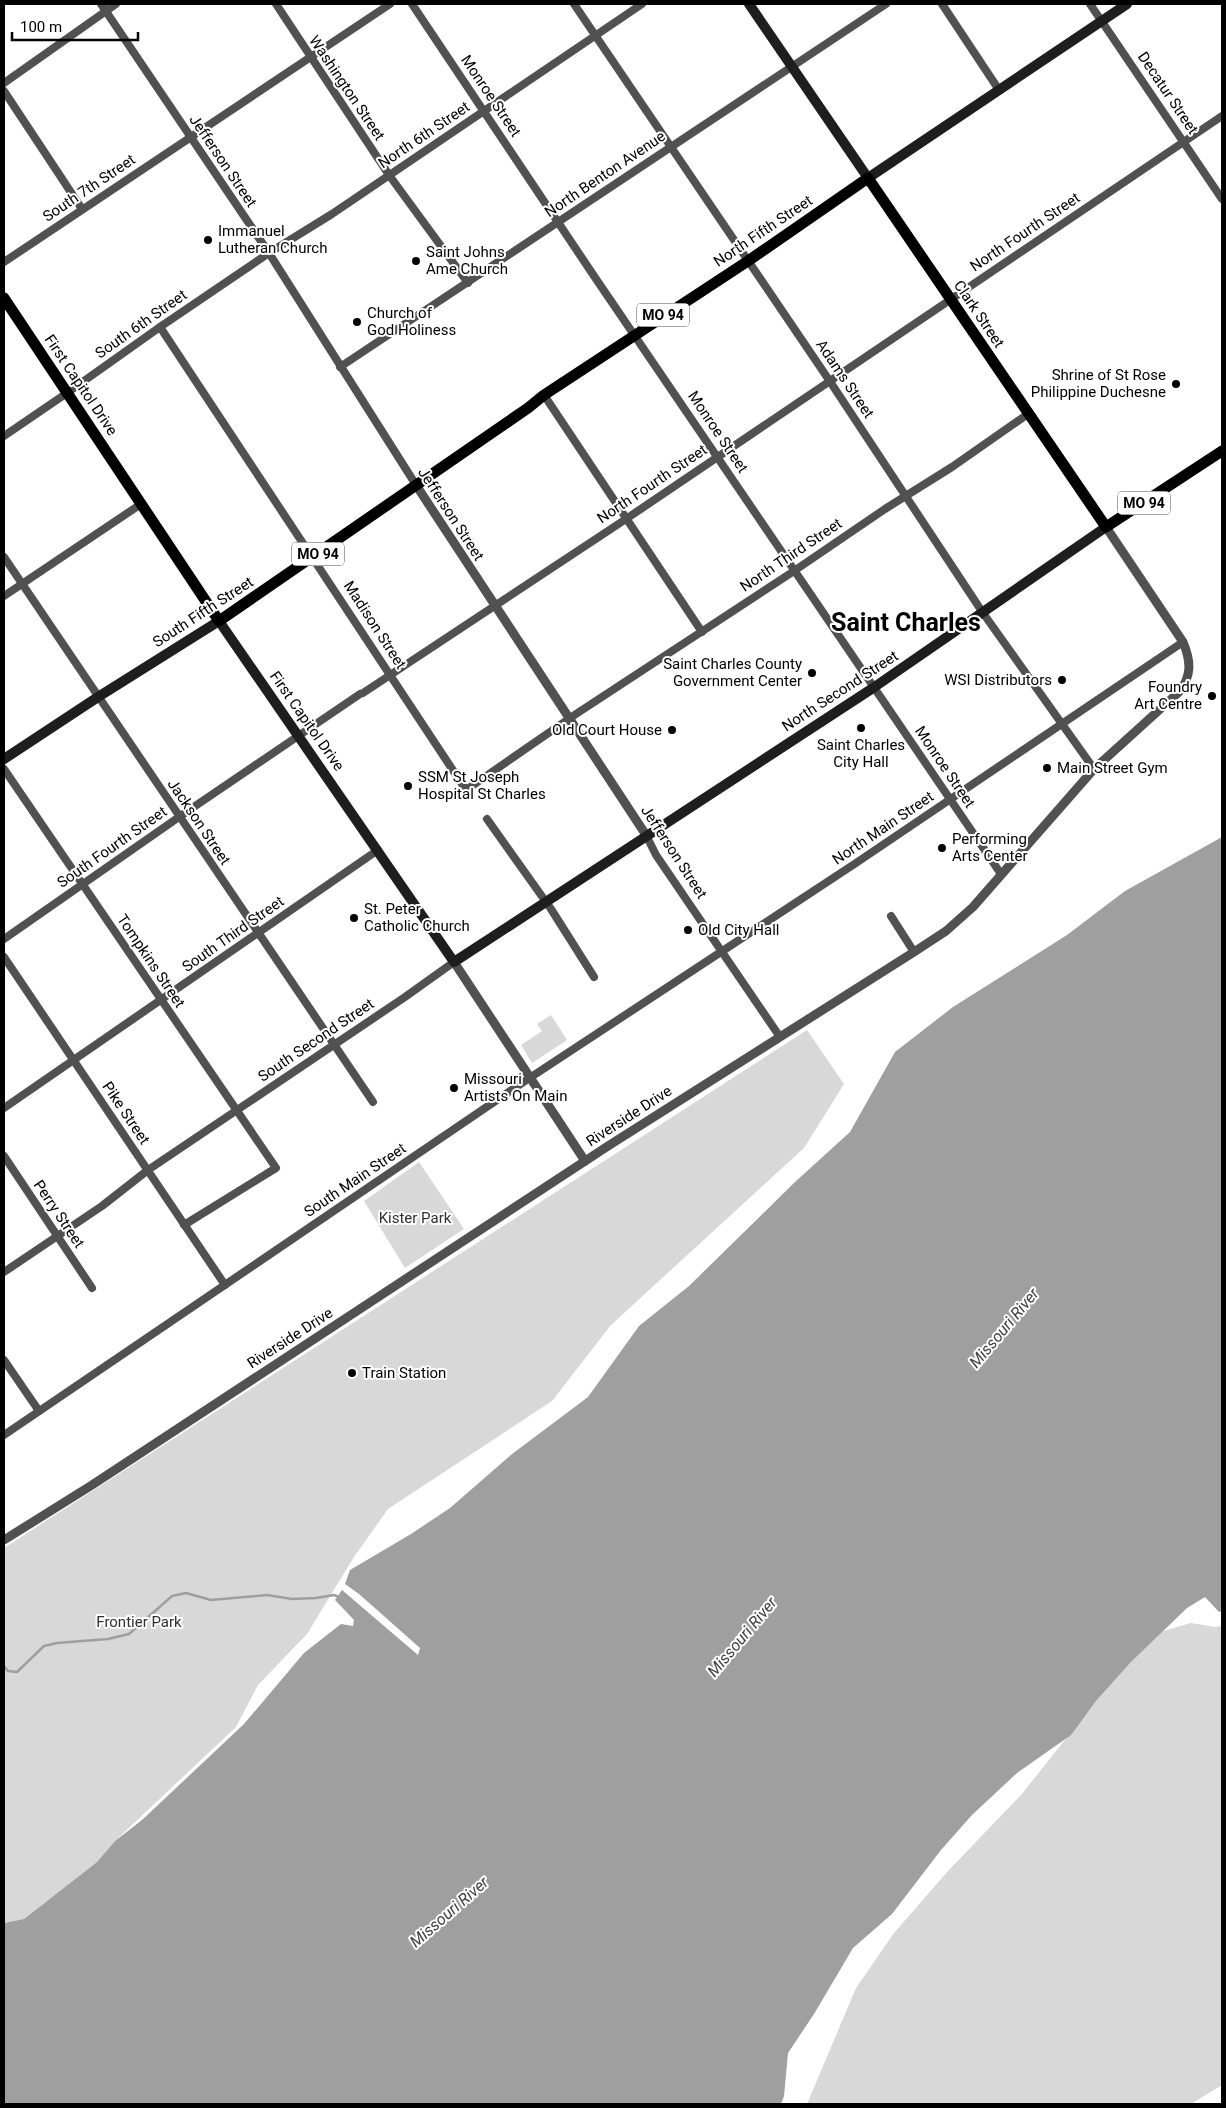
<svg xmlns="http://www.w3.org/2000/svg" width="1226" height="2108" font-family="Roboto,sans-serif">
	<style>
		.green { fill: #d8d8d8 }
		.water { fill: #9f9f9f }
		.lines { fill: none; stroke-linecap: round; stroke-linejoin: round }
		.stream { stroke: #9f9f9f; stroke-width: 2.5 }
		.minor { stroke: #515151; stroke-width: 8 }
		.tertiary { stroke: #515151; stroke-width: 9 }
		.secondary { stroke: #1e1e1e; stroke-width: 10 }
		.primary { stroke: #000; stroke-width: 11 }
		.poi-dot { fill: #000; stroke: #fff; stroke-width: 2 }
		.labels { text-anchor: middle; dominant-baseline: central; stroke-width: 4; stroke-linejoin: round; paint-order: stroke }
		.shield { fill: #fff; stroke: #4c4c4c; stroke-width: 1 }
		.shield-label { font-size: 14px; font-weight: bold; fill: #000 }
		.street-label { font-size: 15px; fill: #000; stroke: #fff }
		.poi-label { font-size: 15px; fill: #000; stroke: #fff; text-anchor: start }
		.park-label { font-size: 15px; fill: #2f2f2f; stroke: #fff }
		.water-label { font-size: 16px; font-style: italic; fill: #404040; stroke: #fff }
		.town-label { font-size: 25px; font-weight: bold; fill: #000; stroke: #fff }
	</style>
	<rect width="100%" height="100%" fill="#fff"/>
	<g class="green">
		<path d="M 551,1015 L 567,1040 L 532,1063 L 521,1045 L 542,1031 L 537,1024 Z"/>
		<path d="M 807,1030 L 844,1084 L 804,1148 L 611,1325 L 552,1401 L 388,1509 L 354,1557 L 307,1634 L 258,1685 L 236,1727 L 115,1841 L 97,1862 L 24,1919 L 4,1923 L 4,1548 Z"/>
		<path d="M 419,1162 L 464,1229 L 405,1268 L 364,1201 Z"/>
		<path d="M 1191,1623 L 1215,1627 L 1222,1626 L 1222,2085 L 1191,2104 L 807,2104 L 856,1988 L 894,1933 L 948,1871 L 1021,1795 L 1096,1701 L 1131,1662 L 1163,1631 Z"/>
	</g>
	<path class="water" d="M 1222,837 L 1222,1611 L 1219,1612 L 1205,1597 L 1187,1608 L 1131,1662 L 1096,1701 L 1071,1735 L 1017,1773 L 972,1815 L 941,1850 L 892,1914 L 853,1948 L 814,2014 L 788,2053 L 784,2096 L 781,2104 L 4,2104 L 4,1923 L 24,1919 L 97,1862 L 115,1841 L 142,1820 L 244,1724 L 304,1653 L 341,1624 L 353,1626 L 354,1620 L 335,1600 L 342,1590 L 418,1655 L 420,1648 L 359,1594 L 345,1584 L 350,1570 L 411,1534 L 450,1508 L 512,1454 L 588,1397 L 639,1326 L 689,1286 L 795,1182 L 850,1132 L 895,1052 L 953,1007 L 1067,935 L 1125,891 Z"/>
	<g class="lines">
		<path class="stream" d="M 4,1666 L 8,1671 L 17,1672 L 44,1646 L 57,1643 L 108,1639 L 129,1634 L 172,1596 L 186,1593 L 211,1600 L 267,1595 L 292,1599 L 316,1598 L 334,1595 L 339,1597"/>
		<g class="minor">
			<path d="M 101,4 L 269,253 L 416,485"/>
			<path d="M 276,4 L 389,175 L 468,283"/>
			<path d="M 412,4 L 594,276 L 1001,874"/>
			<path d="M 574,4 L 829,380 L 983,613 L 1094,769"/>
			<path d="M 942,4 L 999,90"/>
			<path d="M 1090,4 L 1222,199"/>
			<path d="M 4,83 L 116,4"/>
			<path d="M 4,91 L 82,209"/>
			<path d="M 4,262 L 390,4"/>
			<path d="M 160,327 L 466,790 L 576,714 L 791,573 L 885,509 L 952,467 L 1028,414"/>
			<path d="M 340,367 L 886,4"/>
			<path d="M 544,395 L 702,632"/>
			<path d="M 4,436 L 67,393 L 160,327 L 269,253 L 332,214 L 642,4"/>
			<path d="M 4,557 L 373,1102"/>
			<path d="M 4,596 L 141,504"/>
			<path d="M 363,693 L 626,519 L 1222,116"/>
			<path d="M 4,769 L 276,1168 L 184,1225"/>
			<path d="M 487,819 L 551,909 L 594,977"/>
			<path d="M 646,835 L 656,855 L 780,1037"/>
			<path d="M 891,916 L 914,952"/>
			<path d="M 4,939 L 179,817 L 360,694"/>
			<path d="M 4,957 L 225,1285"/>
			<path d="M 4,1108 L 378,850"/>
			<path d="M 4,1156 L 92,1288"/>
			<path d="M 4,1272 L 102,1206 L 148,1170 L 405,997 L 454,962"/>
			<path d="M 4,1360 L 39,1411"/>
			<path d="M 4,1435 L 525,1081 L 856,863 L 1183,642"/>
		</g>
		<g class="tertiary">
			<path d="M 416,485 L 646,835"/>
			<path d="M 454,962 L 585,1161"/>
			<path d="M 4,1540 L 92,1485 L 608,1146 L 914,952 L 946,931 L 973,907 L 1094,769 L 1179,692 C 1192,676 1191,661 1183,642 L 1106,527"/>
		</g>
		<g class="secondary">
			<path d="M 749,4 L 868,178 L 1127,4"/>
			<path d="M 4,759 L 98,697 L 219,621 L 454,962 L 873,688 L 1106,527"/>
		</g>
		<path class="primary" d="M 4,298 L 219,621 L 528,408 L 544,395 L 748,261 L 868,178 L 1106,527 L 1222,451"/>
	</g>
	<g class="poi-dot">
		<circle cx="208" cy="240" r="5"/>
		<circle cx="416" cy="261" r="5"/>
		<circle cx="357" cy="322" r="5"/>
		<circle cx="1176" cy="384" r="5"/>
		<circle cx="812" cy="673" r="5"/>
		<circle cx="1062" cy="680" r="5"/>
		<circle cx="1212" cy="696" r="5"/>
		<circle cx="861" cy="728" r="5"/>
		<circle cx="672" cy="730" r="5"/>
		<circle cx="1047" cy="768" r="5"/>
		<circle cx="408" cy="786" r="5"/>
		<circle cx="942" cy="848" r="5"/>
		<circle cx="354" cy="918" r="5"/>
		<circle cx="688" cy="930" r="5"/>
		<circle cx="454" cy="1088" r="5"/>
		<circle cx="352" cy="1373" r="5"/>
	</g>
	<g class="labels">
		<g class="shield">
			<rect x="637" y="303.5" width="52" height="23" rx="4"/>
			<rect x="1118" y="491.5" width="52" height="23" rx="4"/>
			<rect x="292" y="542.5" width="52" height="23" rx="4"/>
		</g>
		<g class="shield-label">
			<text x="663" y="315">MO 94</text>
			<text x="1144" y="503">MO 94</text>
			<text x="318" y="554">MO 94</text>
		</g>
		<g class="street-label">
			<text transform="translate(347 88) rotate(56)">Washington Street</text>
			<text transform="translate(1168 93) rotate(56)">Decatur Street</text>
			<text transform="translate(491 96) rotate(56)">Monroe Street</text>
			<text transform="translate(424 135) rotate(-34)">North 6th Street</text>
			<text transform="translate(223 161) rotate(56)">Jefferson Street</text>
			<text transform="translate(605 174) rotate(-34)">North Benton Avenue</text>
			<text transform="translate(89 188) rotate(-34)">South 7th Street</text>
			<text transform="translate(763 231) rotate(-34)">North Fifth Street</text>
			<text transform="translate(1025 232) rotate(-34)">North Fourth Street</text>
			<text transform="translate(979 314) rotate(56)">Clark Street</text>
			<text transform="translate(141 324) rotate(-35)">South 6th Street</text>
			<text transform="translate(845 379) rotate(56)">Adams Street</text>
			<text transform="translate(81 385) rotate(56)">First Capitol Drive</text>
			<text transform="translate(718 432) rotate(56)">Monroe Street</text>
			<text transform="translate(652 484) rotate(-34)">North Fourth Street</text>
			<text transform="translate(451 514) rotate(57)">Jefferson Street</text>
			<text transform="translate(791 555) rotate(-34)">North Third Street</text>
			<text transform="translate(203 612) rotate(-33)">South Fifth Street</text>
			<text transform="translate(375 625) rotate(57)">Madison Street</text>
			<text transform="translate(840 691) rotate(-33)">North Second Street</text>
			<text transform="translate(307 721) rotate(55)">First Capitol Drive</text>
			<text transform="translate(945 767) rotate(56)">Monroe Street</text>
			<text transform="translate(199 822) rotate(56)">Jackson Street</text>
			<text transform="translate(883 828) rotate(-34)">North Main Street</text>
			<text transform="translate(112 847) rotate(-35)">South Fourth Street</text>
			<text transform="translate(674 852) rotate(57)">Jefferson Street</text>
			<text transform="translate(233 934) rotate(-35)">South Third Street</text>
			<text transform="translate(151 961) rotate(56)">Tompkins Street</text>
			<text transform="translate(316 1040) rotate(-34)">South Second Street</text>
			<text transform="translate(126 1113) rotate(56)">Pike Street</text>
			<text transform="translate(629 1116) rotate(-33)">Riverside Drive</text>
			<text transform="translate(355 1180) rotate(-34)">South Main Street</text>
			<text transform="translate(59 1214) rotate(56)">Perry Street</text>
			<text transform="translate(290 1338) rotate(-33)">Riverside Drive</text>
		</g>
		<g class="poi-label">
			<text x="218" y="231">Immanuel<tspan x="218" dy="17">Lutheran Church</tspan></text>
			<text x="426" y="252">Saint Johns<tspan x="426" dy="17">Ame Church</tspan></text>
			<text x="367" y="313">Church of<tspan x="367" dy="17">God Holiness</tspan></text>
			<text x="1166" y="375" text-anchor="end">Shrine of St Rose<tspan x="1166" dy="17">Philippine Duchesne</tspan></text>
			<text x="802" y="664" text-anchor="end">Saint Charles County<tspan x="802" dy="17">Government Center</tspan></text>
			<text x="1052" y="680" text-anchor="end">WSI Distributors</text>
			<text x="1202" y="687" text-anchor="end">Foundry<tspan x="1202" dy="17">Art Centre</tspan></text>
			<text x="662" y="730" text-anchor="end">Old Court House</text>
			<text x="861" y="745" text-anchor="middle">Saint Charles<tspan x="861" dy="17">City Hall</tspan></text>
			<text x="1057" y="768">Main Street Gym</text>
			<text x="418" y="777">SSM St Joseph<tspan x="418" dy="17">Hospital St Charles</tspan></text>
			<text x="952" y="839">Performing<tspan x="952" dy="17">Arts Center</tspan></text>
			<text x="364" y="909">St. Peter<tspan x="364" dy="17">Catholic Church</tspan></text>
			<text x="698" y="930">Old City Hall</text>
			<text x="464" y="1079">Missouri<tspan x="464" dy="17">Artists On Main</tspan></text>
			<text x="362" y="1373">Train Station</text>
		</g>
		<g class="park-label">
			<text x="415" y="1218">Kister Park</text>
			<text x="139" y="1622">Frontier Park</text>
		</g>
		<g class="water-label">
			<text transform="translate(1004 1328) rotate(-50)">Missouri River</text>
			<text transform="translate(742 1637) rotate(-50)">Missouri River</text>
			<text transform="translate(449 1912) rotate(-41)">Missouri River</text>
		</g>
		<g class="town-label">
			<text x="906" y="622">Saint Charles</text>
		</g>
	</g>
	<rect width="1226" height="2108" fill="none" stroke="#000000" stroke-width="10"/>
	<path d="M12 32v8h126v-8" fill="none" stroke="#000000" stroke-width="2.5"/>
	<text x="20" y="32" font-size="15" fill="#000000" stroke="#ffffff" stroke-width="4" paint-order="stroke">100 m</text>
</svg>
